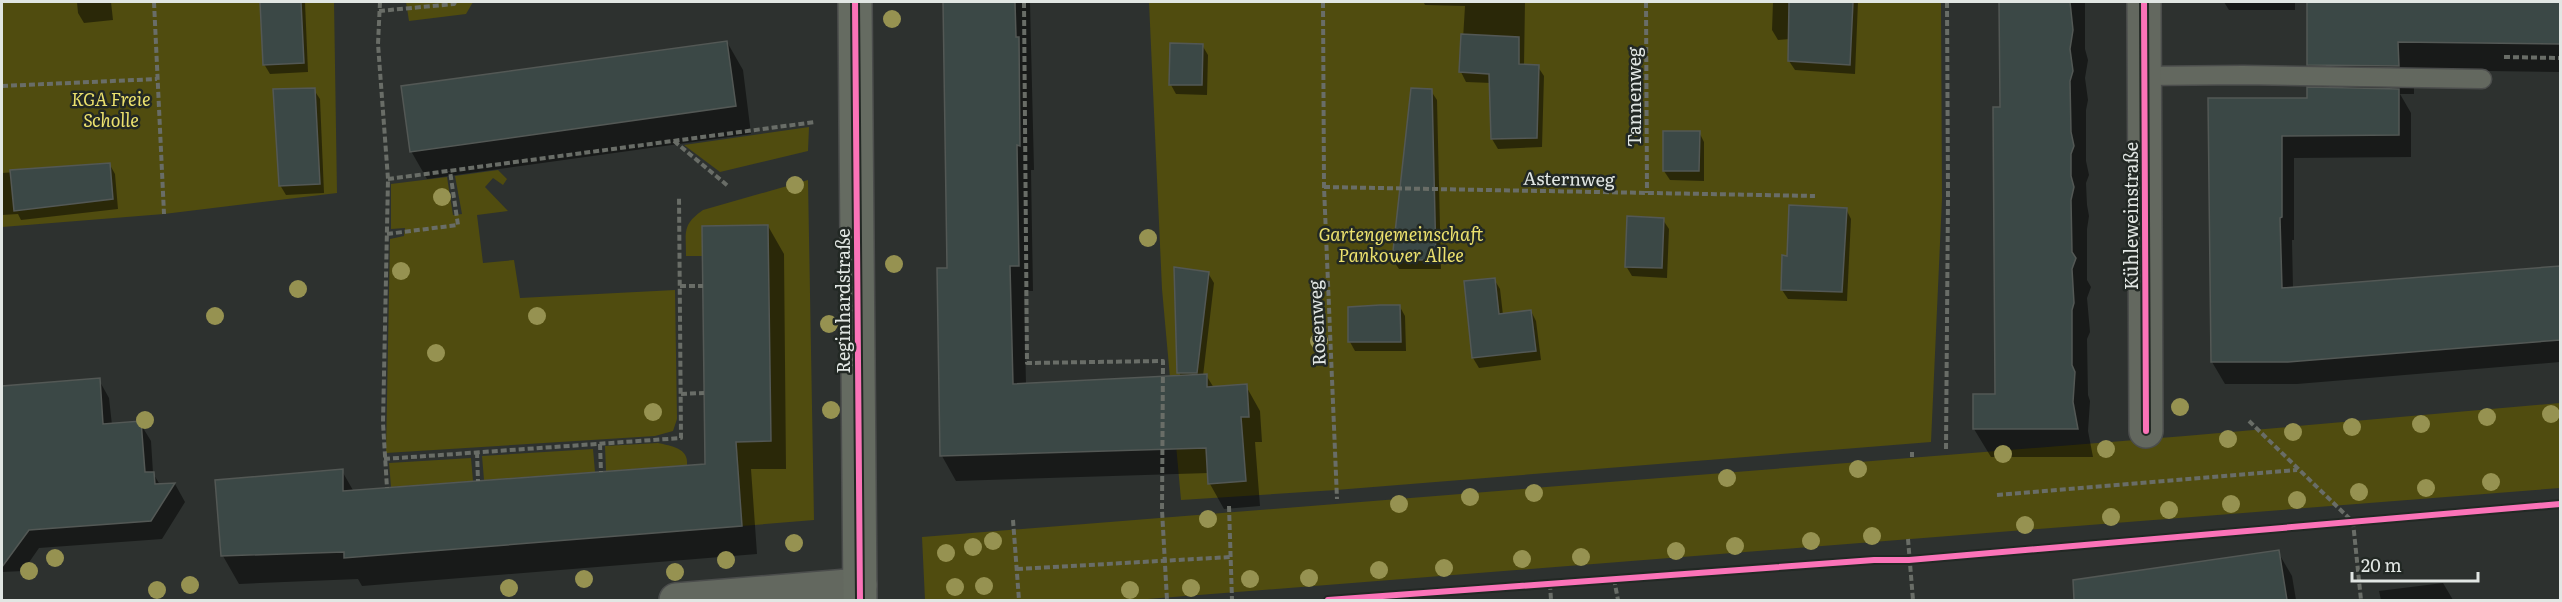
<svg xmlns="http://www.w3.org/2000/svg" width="2562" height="602" font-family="Literata,serif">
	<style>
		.green { fill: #504c0f }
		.shadow { fill: #0007 }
		.building { fill: #3b4846; stroke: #535855; stroke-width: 1.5 }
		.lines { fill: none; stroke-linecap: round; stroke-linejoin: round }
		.lane-casing { stroke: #4b4d4c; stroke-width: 21 }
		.street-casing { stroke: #4b4d4c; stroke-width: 36 }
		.secondary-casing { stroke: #4b4d4c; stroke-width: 36 }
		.path { stroke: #696d67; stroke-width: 4; stroke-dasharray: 6 3; stroke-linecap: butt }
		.lane { stroke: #63685f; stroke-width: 18 }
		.street { stroke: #63685f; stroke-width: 33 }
		.secondary { stroke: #656b61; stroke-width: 33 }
		.cycleway-casing { stroke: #222824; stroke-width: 10 }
		.cycleway { stroke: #fb73b8; stroke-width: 6 }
		.tree { fill: #969251 }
		.labels { text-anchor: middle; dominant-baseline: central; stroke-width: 5; stroke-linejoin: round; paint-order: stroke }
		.street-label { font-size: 18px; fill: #e1e6e3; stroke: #222824 }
		.park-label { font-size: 18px; font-style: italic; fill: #ece16d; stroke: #222824 }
	</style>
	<rect width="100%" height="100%" fill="#2d312f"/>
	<g class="green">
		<path d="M 2,2 L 334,2 L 337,193 L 164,214 L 2,227 Z"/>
		<path d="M 406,2 L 473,2 L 466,14 L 409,21 Z"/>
		<path d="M 1149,2 L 1941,2 L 1942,199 L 1931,442 L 1336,490 L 1181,500 L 1162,289 Z"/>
		<path d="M 809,127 L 808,151 L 720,172 L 684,145 Z"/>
		<path d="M 498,170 L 507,179 L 503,185 L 493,178 L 485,187 L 508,211 L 477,215 L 483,263 L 514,260 L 520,298 L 675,290 L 677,419 L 673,431 L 655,436 L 386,453 L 390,239 L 404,236 L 405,228 L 391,229 L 391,184 L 447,177 L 453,215 L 462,214 L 455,176 Z"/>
		<path d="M 808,180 L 814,520 L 742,526 L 736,442 L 771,441 L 768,225 L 702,226 L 702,256 L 686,256 C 686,231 682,225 703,210 Z"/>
		<path d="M 2560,403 L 2560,488 L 1135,600 L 925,600 L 922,537 L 2185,436 Z"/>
		<path d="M 658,443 C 671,446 689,448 687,465 L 606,471 L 605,446 Z"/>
		<path d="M 593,449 L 595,472 L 484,480 L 482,456 Z"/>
		<path d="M 471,458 L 473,481 L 391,487 L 389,463 Z"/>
	</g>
	<g class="shadow">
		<path d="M 77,2 L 111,2 L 113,20 L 84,23 L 78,13 Z"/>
		<path d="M 262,2 L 305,2 L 308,72 L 270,74 L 264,64 Z"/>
		<path d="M 944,2 L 1030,2 L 1034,170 L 1031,170 L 1033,291 L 1024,291 L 1026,385 L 1181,377 L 1179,372 L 1208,273 L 1214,283 L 1203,376 L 1206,375 L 1214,388 L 1246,386 L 1260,411 L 1262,442 L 1255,442 L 1260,506 L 1224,509 L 1210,484 L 1209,473 L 956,481 L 942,456 L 948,269 Z"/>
		<path d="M 1408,2 L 1525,2 L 1524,66 L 1538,67 L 1544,76 L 1542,147 L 1498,149 L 1492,139 L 1491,83 L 1466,82 L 1461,72 L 1465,6 L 1425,5 L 1424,3 Z"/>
		<path d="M 1773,2 L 1858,2 L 1855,74 L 1795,70 L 1789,61 L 1790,39 L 1778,40 L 1772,30 Z"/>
		<path d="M 2001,2 L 2085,2 L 2085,49 L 2088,60 L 2085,78 L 2088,100 L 2086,110 L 2086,161 L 2089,175 L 2086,183 L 2087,205 L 2089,216 L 2087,229 L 2087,280 L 2091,287 L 2087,298 L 2090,332 L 2087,339 L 2088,395 L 2090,401 L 2088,431 L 2093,457 L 1991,457 L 1974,429 L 1974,395 L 1997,395 L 2001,109 Z"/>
		<path d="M 2224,2 L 2295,2 L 2295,10 L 2229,10 Z"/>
		<path d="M 2308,2 L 2560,2 L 2560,72 L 2414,70 L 2414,94 L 2400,94 L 2411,113 L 2411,157 L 2294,158 L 2294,240 L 2292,240 L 2293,289 L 2560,267 L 2560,362 L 2297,384 L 2225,384 L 2212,362 L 2210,100 L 2309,100 L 2323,89 L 2308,64 Z"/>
		<path d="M 727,42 L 743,70 L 751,134 L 427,179 L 411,151 Z"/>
		<path d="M 1202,45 L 1208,55 L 1207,95 L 1176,94 L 1171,85 Z"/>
		<path d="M 314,90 L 320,99 L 324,193 L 286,195 L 280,185 Z"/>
		<path d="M 1431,91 L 1437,100 L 1441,269 L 1399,269 L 1393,260 Z"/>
		<path d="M 1699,132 L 1704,142 L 1704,181 L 1670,180 L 1664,171 Z"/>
		<path d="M 110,165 L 115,174 L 118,209 L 21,220 L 18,214 L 2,215 L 2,173 Z"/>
		<path d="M 1846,209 L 1851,219 L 1847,301 L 1788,299 L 1782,290 L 1788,258 Z"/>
		<path d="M 1663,220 L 1669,229 L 1667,278 L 1632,276 L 1626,266 Z"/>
		<path d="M 768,226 L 784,254 L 786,469 L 751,469 L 757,554 L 362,586 L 358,579 L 239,584 L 223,556 L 342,471 L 354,492 L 706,465 Z"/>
		<path d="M 1494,279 L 1500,289 L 1503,315 L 1531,311 L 1536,321 L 1541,360 L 1479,368 L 1473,358 Z"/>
		<path d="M 1400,307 L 1405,316 L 1406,351 L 1355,351 L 1350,342 Z"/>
		<path d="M 99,380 L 109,398 L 112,425 L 140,423 L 151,441 L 153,473 L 160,485 L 175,484 L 185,502 L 162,539 L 39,548 L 23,571 L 2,572 L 2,388 Z"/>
		<path d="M 2278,552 L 2292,576 L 2296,600 L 2097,600 L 2094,579 Z"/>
		<path d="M 2443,583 L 2453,600 L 2381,600 L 2379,591 Z"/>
	</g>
	<g class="building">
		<path d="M 260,2 L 301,2 L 304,63 L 263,65 Z"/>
		<path d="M 943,2 L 1015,2 L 1016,37 L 1019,37 L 1020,146 L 1017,145 L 1019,266 L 1010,266 L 1013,384 L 1207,374 L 1207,387 L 1247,384 L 1249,417 L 1241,417 L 1246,481 L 1208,484 L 1206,448 L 940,456 L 937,268 L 947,268 Z"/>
		<path d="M 1789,2 L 1853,2 L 1850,65 L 1788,61 Z"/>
		<path d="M 1999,2 L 2070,2 L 2073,30 L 2070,49 L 2073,71 L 2070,81 L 2071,132 L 2074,146 L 2071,154 L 2071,176 L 2074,187 L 2071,200 L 2072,252 L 2076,258 L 2072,269 L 2074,303 L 2072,310 L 2072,365 L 2075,372 L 2073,402 L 2078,429 L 1973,429 L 1973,394 L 1995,394 L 1993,107 L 2000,107 Z"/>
		<path d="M 2307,2 L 2560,2 L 2560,44 L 2398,42 L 2399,66 L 2307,65 Z"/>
		<path d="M 1461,34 L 1519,37 L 1519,64 L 1539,65 L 1537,138 L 1491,139 L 1489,74 L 1459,72 Z"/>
		<path d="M 727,41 L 736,106 L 410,152 L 401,86 Z"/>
		<path d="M 1170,43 L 1203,44 L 1202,85 L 1169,85 Z"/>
		<path d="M 2307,87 L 2399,89 L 2399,135 L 2282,136 L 2282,217 L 2280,218 L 2282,288 L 2560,266 L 2560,340 L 2288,362 L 2211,362 L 2208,98 L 2307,98 Z"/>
		<path d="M 315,88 L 320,184 L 279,186 L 273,89 Z"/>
		<path d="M 1411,88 L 1432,89 L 1436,260 L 1392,260 Z"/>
		<path d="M 1663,131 L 1700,131 L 1699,171 L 1663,171 Z"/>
		<path d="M 110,163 L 113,199 L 14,211 L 10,170 Z"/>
		<path d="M 1789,205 L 1847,208 L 1842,292 L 1781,290 L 1782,255 L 1787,256 Z"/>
		<path d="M 1627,216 L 1664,218 L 1662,268 L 1625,267 Z"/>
		<path d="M 768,225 L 771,441 L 736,442 L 742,526 L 344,558 L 344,552 L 221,556 L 215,480 L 343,469 L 343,491 L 705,464 L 702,226 Z"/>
		<path d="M 1174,267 L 1209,272 L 1197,373 L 1177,373 Z"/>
		<path d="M 1495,278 L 1499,314 L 1531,310 L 1536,351 L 1472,358 L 1464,281 Z"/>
		<path d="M 1380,305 L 1400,305 L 1401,342 L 1348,342 L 1348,307 Z"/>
		<path d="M 100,378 L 103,424 L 141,421 L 145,472 L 154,472 L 155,484 L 175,483 L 151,521 L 29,530 L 2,567 L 2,386 Z"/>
		<path d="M 2279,550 L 2287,600 L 2074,600 L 2073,580 Z"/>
	</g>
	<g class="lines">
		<defs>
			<path id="lane" d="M 2144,76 L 2243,75 L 2482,79"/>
			<g id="street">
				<path d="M 2144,2 L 2146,431"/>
				<path d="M 676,600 L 860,585"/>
			</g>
			<path id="secondary" d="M 855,2 L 860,600"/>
		</defs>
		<use href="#lane" class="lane-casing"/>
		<use href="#street" class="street-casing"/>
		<use href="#secondary" class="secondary-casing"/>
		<g class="path">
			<path d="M 154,2 L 164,214"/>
			<path d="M 380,2 L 378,44 L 388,179 L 383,423 L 387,488"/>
			<path d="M 1024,2 L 1027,363 L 1163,361 L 1162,510 L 1167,600"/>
			<path d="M 1323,2 L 1324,187 L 1337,499"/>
			<path d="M 1646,2 L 1647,193"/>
			<path d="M 379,11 L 454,4 L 455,2"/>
			<path d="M 2504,57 L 2560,58"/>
			<path d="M 2,86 L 157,79"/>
			<path d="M 674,141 L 728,186"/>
			<path d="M 388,179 L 815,122"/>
			<path d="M 1324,187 L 1815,196"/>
			<path d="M 387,234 L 458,225 L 450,171"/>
			<path d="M 680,286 L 703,286"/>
			<path d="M 681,394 L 704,393"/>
			<path d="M 2249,421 L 2353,522 L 2361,600"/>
			<path d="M 600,444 L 601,472"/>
			<path d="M 1946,449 L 1948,196 L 1947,2"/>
			<path d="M 477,452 L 478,481"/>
			<path d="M 1912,452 L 1912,457"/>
			<path d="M 384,459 L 681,438 L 679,197"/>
			<path d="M 1997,495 L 2297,470"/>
			<path d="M 1229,506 L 1232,600"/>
			<path d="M 1013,520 L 1019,600"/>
			<path d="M 1908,539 L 1913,600"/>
			<path d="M 1017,569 L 1231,557"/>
			<path d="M 1614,579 L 1618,600"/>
			<path d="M 1550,584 L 1551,600"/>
		</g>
		<use href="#lane" class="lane"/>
		<use href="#street" class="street"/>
		<use href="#secondary" class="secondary"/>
		<defs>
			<g id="cycleway">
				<path d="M 855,2 L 860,600"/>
				<path d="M 2144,2 L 2146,431"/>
				<path d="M 1328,600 L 1874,560 L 1909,560 L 2560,504"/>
			</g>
		</defs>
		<use href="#cycleway" class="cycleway-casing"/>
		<use href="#cycleway" class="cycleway"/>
	</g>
	<g class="tree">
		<circle cx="892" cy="19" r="9"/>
		<circle cx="795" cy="185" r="9"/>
		<circle cx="442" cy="197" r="9"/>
		<circle cx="1148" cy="238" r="9"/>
		<circle cx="894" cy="264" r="9"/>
		<circle cx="401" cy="271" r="9"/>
		<circle cx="298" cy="289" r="9"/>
		<circle cx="215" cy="316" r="9"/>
		<circle cx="537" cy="316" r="9"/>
		<circle cx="829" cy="324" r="9"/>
		<circle cx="1319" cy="341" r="9"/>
		<circle cx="436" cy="353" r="9"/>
		<circle cx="2180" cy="407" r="9"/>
		<circle cx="831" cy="410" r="9"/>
		<circle cx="653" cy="412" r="9"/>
		<circle cx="2551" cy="414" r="9"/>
		<circle cx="2487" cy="417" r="9"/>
		<circle cx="145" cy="420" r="9"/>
		<circle cx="2421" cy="424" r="9"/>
		<circle cx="2352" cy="427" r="9"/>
		<circle cx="2293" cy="432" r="9"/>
		<circle cx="2228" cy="439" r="9"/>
		<circle cx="2106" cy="449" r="9"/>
		<circle cx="2003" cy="454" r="9"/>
		<circle cx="1858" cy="469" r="9"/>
		<circle cx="1727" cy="478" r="9"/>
		<circle cx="2491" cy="482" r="9"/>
		<circle cx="2426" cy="488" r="9"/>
		<circle cx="2359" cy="492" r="9"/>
		<circle cx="1534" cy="493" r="9"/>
		<circle cx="1470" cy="497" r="9"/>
		<circle cx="2297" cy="500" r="9"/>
		<circle cx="1399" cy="504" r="9"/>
		<circle cx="2231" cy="504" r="9"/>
		<circle cx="2169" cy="510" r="9"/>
		<circle cx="2111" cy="517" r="9"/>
		<circle cx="1208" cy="519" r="9"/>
		<circle cx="2025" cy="525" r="9"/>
		<circle cx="1872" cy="536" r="9"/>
		<circle cx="993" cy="541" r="9"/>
		<circle cx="1811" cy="541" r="9"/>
		<circle cx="794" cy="543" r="9"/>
		<circle cx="1735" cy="546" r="9"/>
		<circle cx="973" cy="547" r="9"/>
		<circle cx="1676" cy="551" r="9"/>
		<circle cx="946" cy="553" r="9"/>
		<circle cx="1581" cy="557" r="9"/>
		<circle cx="55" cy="558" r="9"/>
		<circle cx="1522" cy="559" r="9"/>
		<circle cx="726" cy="560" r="9"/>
		<circle cx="1444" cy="568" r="9"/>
		<circle cx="1379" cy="570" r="9"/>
		<circle cx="29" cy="571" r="9"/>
		<circle cx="675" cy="572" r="9"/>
		<circle cx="1309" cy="578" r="9"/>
		<circle cx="584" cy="579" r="9"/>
		<circle cx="1250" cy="579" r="9"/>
		<circle cx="190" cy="585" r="9"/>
		<circle cx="984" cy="586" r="9"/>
		<circle cx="955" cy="587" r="9"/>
		<circle cx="509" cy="588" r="9"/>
		<circle cx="1191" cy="588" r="9"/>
		<circle cx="157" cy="590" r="9"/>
		<circle cx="1130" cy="590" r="9"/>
	</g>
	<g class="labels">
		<g class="street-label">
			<text transform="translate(1633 97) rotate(-90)">Tannenweg</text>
			<text transform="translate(1569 178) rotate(1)">Asternweg</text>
			<text transform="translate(2130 216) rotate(-90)">Kühleweinstraße</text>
			<text transform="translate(842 301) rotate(-90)">Reginhardstraße</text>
			<text transform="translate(1316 323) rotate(-93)">Rosenweg</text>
		</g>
		<g class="park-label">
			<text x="111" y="98">KGA Freie<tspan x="111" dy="21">Scholle</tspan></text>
			<text x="1401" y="233">Gartengemeinschaft<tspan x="1401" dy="21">Pankower Allee</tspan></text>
		</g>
	</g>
	<rect width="2562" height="602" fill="none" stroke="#e1e6e3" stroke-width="6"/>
	<path d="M2352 572v9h126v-9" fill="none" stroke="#e1e6e3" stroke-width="3"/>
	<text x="2361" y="572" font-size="18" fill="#e1e6e3" stroke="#222824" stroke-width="4.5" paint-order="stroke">20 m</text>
</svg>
